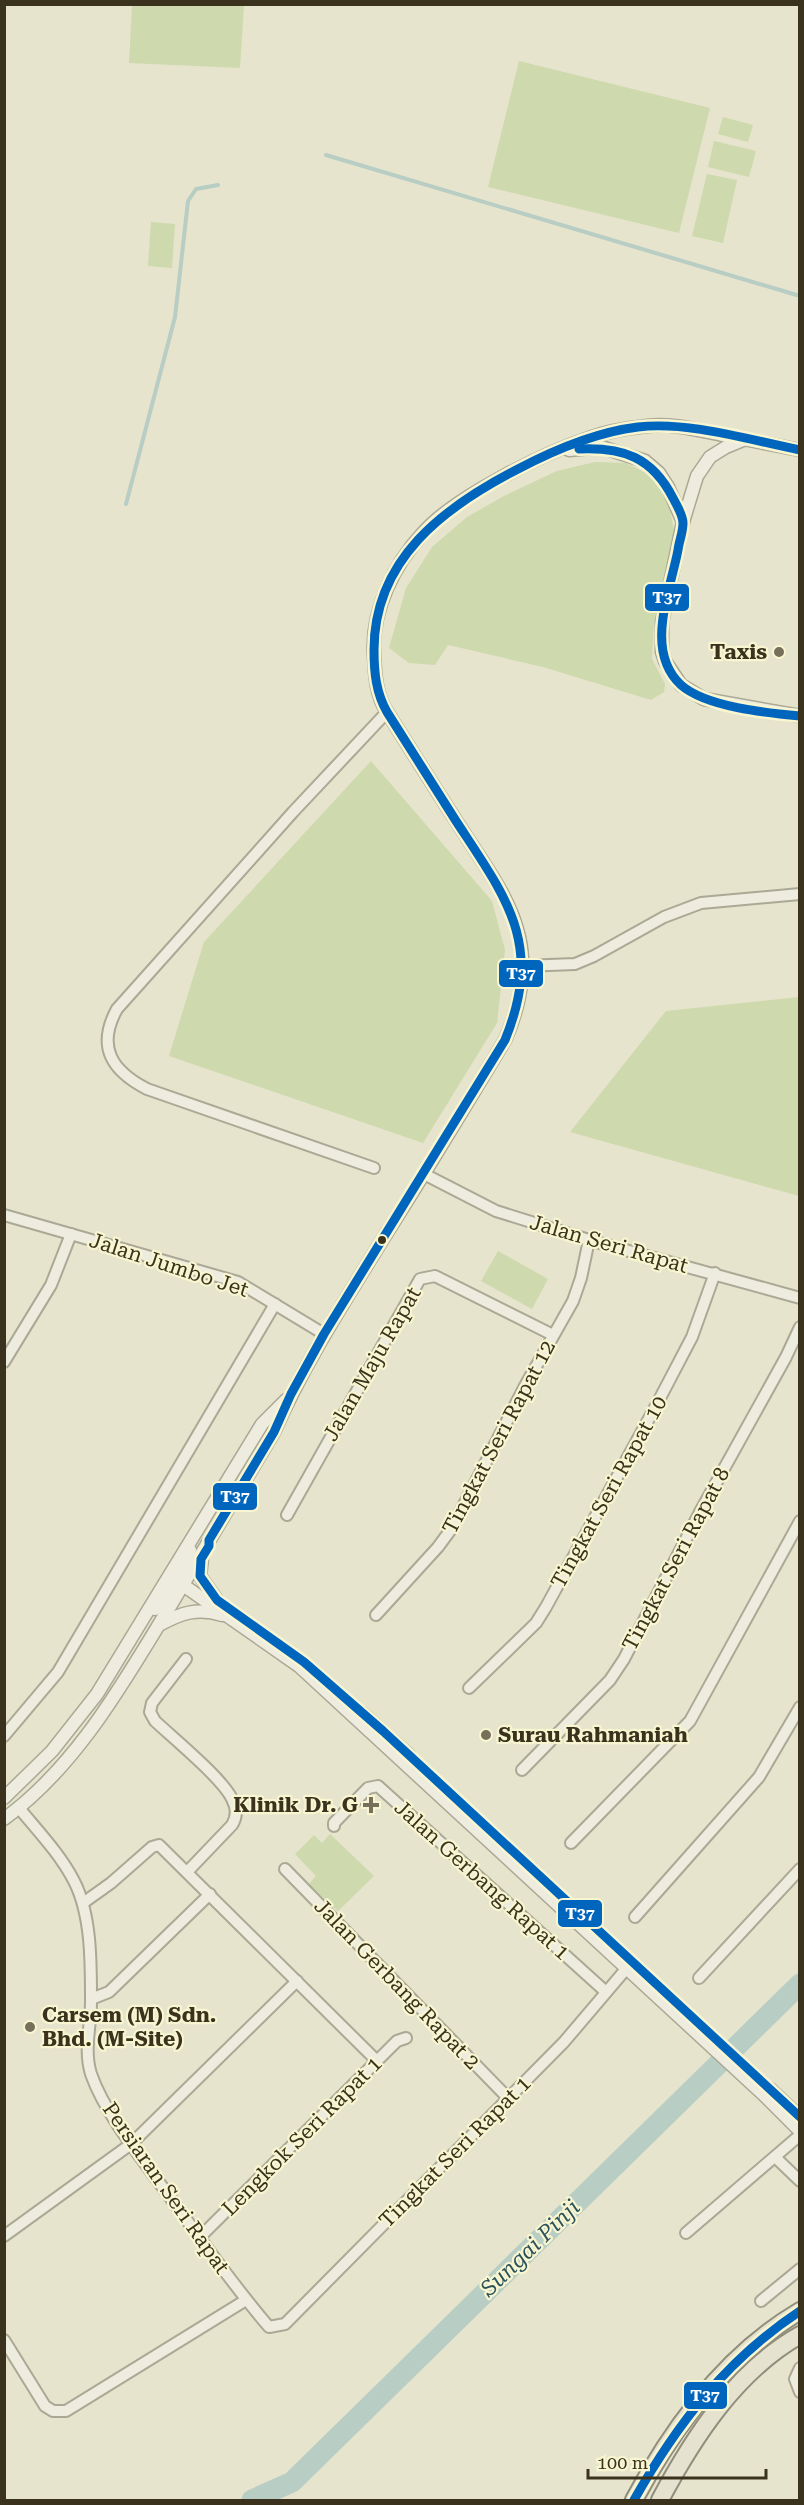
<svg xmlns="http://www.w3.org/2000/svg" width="804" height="2505" font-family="'Roboto Serif',serif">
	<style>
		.green { fill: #ced9ad }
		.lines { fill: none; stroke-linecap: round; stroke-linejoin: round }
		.stream { stroke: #b8cdc4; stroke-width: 4 }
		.river { stroke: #b8cdc4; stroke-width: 21 }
		.minor-casing { stroke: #aba895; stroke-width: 14 }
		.tertiary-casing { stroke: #aba895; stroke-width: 15 }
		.primary-casing { stroke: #908d7c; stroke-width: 20 }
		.minor { stroke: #eeecde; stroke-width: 10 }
		.tertiary { stroke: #eeecde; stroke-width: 12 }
		.primary { stroke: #e5e3cf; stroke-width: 16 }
		.bus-1-casing { stroke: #f8f5d1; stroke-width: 14 }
		.bus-1 { stroke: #0065bd; stroke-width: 9 }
		.poi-dot { fill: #76705a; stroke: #f8f5d1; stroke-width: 2 }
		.bus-dot { fill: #3a321d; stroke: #f8f5d1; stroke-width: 2 }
		.labels { text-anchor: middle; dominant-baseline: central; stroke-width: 4.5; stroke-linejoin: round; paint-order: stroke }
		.poi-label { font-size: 21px; font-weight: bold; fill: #3a321d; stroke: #f8f5d1; text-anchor: end }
		.street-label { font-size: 21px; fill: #3a321d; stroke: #f8f5d1 }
		.water-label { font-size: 22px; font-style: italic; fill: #2b535b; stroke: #f8f5d1 }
		.line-badge { stroke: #f8f5d1; stroke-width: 2 }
		.badge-label { font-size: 16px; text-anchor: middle; font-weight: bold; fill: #fff }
	</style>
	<rect width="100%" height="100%" fill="#e6e4cc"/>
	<g class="green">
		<path d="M 132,5 L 244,5 L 240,68 L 129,63 Z"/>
		<path d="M 519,61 L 710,108 L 679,233 L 488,187 Z"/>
		<path d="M 723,117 L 753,125 L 748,142 L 718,134 Z"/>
		<path d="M 714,141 L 756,151 L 749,177 L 708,167 Z"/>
		<path d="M 707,174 L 737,180 L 723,243 L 692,236 Z"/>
		<path d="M 151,222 L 175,224 L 172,268 L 148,266 Z"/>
		<path d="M 595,462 L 626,463 L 650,475 L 668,500 L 674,530 L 654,624 L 652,659 L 665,684 L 664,692 L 651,700 L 543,667 L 448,645 L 435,665 L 409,663 L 389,648 L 406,588 L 432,547 L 467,517 L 504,496 L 557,471 Z"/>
		<path d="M 371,761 L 492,901 L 505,950 L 497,1023 L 423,1143 L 169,1056 L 204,942 Z"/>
		<path d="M 799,997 L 799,1196 L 570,1132 L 666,1011 Z"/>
		<path d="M 498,1251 L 548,1279 L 532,1309 L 481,1281 Z"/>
		<path d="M 330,1834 L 374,1876 L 338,1911 L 309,1884 L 316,1876 L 295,1854 L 314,1835 L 322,1843 Z"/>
	</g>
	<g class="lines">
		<g class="stream">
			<path d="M 326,155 L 800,296"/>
			<path d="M 126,504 L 175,317 L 188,201 L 196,189 L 218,185"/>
		</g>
		<path class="river" d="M 252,2500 L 292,2482 L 800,1984"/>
		<defs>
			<g id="minor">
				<path d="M 523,966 L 575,964 L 594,956 L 664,917 L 701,903 L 800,894"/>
				<path d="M 374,1168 L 147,1089 C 112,1071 96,1047 117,1009 L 293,812 L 387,712"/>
				<path d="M 424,1174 L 496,1211 L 589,1240 L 800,1298"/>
				<path d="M 4,1215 L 238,1282 L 324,1334"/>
				<path d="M 4,1362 L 51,1285 L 71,1234"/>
				<path d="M 287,1515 L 420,1279 L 435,1276 L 553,1335"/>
				<path d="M 376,1615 L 438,1547 L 452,1528 L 525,1386 L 573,1301 L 581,1278 L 589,1240"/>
				<path d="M 186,1659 L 152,1703 L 150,1712 L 155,1721 C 173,1738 223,1779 232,1799 C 237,1808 237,1817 232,1825 L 187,1872"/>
				<path d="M 469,1688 L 536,1623 L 546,1607 L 658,1402 L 692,1337 L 715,1273"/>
				<path d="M 4,1736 L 58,1672 L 275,1304"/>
				<path d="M 522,1770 L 610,1680 L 624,1659 L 700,1512 L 786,1357 L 800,1327"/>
				<path d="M 19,1808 C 38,1831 60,1854 74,1881 C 91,1914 91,1960 91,1997 C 92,2023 83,2048 91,2074 C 105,2114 142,2159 167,2193 C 200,2238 232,2284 269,2327 L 285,2324 L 564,2042 L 632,1962"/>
				<path d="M 334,1826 L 334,1823 L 368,1788 L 378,1786 L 606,1992"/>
				<path d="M 571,1843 L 690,1721 L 800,1521"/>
				<path d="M 285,1869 L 509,2099"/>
				<path d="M 83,1903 L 111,1883 L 152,1847 L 159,1845 L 377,2061"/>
				<path d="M 635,1917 L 759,1777 L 800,1707"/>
				<path d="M 699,1978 L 800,1869"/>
				<path d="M 91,1999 L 109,1992 L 210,1894"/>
				<path d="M 775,2157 L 800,2181"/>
				<path d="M 686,2233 L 800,2135"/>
				<path d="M 4,2236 L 131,2144 L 297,1981"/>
				<path d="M 200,2237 L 397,2041 L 406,2038"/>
				<path d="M 761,2301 L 800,2269"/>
				<path d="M 4,2340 L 45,2406 L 53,2411 L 66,2411 L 246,2300"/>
				<path d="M 800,2368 L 795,2379 L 800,2392"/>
			</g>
			<g id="tertiary">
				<path d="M 743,440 L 726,447 L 710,457 L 697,476 L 683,522 L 662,622 L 662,652 L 665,661 L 681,685 L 704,699 L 800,716"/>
				<path d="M 569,450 L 601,447 L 645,461 L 659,473 L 668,487 L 683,522"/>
				<path d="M 202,1558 L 200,1576 L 217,1600"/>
				<path d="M 183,1585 L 299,1666 L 763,2094 L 800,2131"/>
				<path d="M 155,1609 L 180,1578 L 190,1550"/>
				<path d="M 159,1625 C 181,1613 198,1607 222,1615"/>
				<path d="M 362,1713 L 409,1755"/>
				<path d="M 4,1798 L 52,1751 L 97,1694 L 262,1424 L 286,1400"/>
				<path d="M 4,1819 C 77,1766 123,1683 169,1608 C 204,1549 239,1491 274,1432 C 305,1362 346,1299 386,1234 C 427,1170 466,1105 505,1040 C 519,1008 527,972 519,937 C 511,900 486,867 466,836 C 439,795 413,753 387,712 C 376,695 375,675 374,655 C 371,611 394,564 424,532 C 455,497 544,453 589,438 C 608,431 628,428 647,426 C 674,423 697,430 723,435 C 749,440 774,445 800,450"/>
				<path d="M 770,2089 L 800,2117"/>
			</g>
			<g id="primary">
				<path d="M 634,2500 C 673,2427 727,2354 800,2311"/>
				<path d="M 660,2500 C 693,2438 736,2371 800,2335"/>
			</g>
		</defs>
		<use href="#minor" class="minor-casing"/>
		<use href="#tertiary" class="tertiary-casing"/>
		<use href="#primary" class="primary-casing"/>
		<use href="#minor" class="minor"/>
		<use href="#tertiary" class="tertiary"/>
		<use href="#primary" class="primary"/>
		<defs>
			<g id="bus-1">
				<path d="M 579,449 C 623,447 652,457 673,498 C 677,506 683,515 683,523 C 683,533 679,541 678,550 C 670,592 644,651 681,685 C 706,707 767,713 800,716"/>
				<path d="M 800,450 C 750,440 688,421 638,427 C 596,432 556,449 518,469 C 444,507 374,559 374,650 C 374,672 376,693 387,712 C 410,748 433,785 456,821 C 507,899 544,944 505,1040 L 324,1334 L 291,1394 L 274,1432 L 209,1540 L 209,1546 L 201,1559 L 200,1576 L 217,1600 L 304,1662 L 383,1731 L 800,2117"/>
				<path d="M 634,2500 C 677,2424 726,2360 800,2311"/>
			</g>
		</defs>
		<use href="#bus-1" class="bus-1-casing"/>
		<use href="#bus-1" class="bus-1"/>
	</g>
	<g class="poi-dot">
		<circle cx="779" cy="652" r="6"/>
		<circle cx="486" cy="1735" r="6"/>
		<path d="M368 1796h6v6h6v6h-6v6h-6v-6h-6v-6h6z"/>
		<circle cx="30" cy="2027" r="6"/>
	</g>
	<circle class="bus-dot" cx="382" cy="1240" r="5"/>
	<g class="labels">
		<g class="poi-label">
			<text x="767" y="652">Taxis</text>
			<text x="498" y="1735" text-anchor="start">Surau Rahmaniah</text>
			<text x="358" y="1805">Klinik Dr. G</text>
			<text x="42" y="2015" text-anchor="start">Carsem (M) Sdn.<tspan x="42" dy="24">Bhd. (M-Site)</tspan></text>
		</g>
		<g class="street-label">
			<text transform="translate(609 1244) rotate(16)">Jalan Seri Rapat</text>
			<text transform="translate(169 1265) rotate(18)">Jalan Jumbo Jet</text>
			<text transform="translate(372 1364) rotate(-60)">Jalan Maju Rapat</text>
			<text transform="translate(499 1437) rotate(-62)">Tingkat Seri Rapat 12</text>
			<text transform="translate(609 1492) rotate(-61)">Tingkat Seri Rapat 10</text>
			<text transform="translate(676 1559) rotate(-62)">Tingkat Seri Rapat 8</text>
			<text transform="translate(482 1880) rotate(42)">Jalan Gerbang Rapat 1</text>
			<text transform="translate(397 1984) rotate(46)">Jalan Gerbang Rapat 2</text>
			<text transform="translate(302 2136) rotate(-45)">Lengkok Seri Rapat 1</text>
			<text transform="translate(455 2152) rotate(-45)">Tingkat Seri Rapat 1</text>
			<text transform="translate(166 2188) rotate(55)">Persiaran Seri Rapat</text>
		</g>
		<g class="water-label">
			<text transform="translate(530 2248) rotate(-44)">Sungai Pinji</text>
		</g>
	</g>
	<g class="line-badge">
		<rect x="644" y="583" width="46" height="29" rx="6" fill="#0065bd"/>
		<rect x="498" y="959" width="46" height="29" rx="6" fill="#0065bd"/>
		<rect x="212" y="1482" width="46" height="29" rx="6" fill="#0065bd"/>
		<rect x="557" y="1899" width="46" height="29" rx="6" fill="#0065bd"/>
		<rect x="683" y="2381" width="45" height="29" rx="6" fill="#0065bd"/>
	</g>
	<g class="badge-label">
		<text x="667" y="603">T37</text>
		<text x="521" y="979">T37</text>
		<text x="235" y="1502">T37</text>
		<text x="580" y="1919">T37</text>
		<text x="705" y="2401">T37</text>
	</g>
	<rect width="804" height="2505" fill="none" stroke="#3a321d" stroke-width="12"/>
	<path d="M588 2469v9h178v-9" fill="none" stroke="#3a321d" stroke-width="3"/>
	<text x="597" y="2469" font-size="18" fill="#3a321d" stroke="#f8f5d1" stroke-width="4.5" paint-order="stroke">100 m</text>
</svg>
